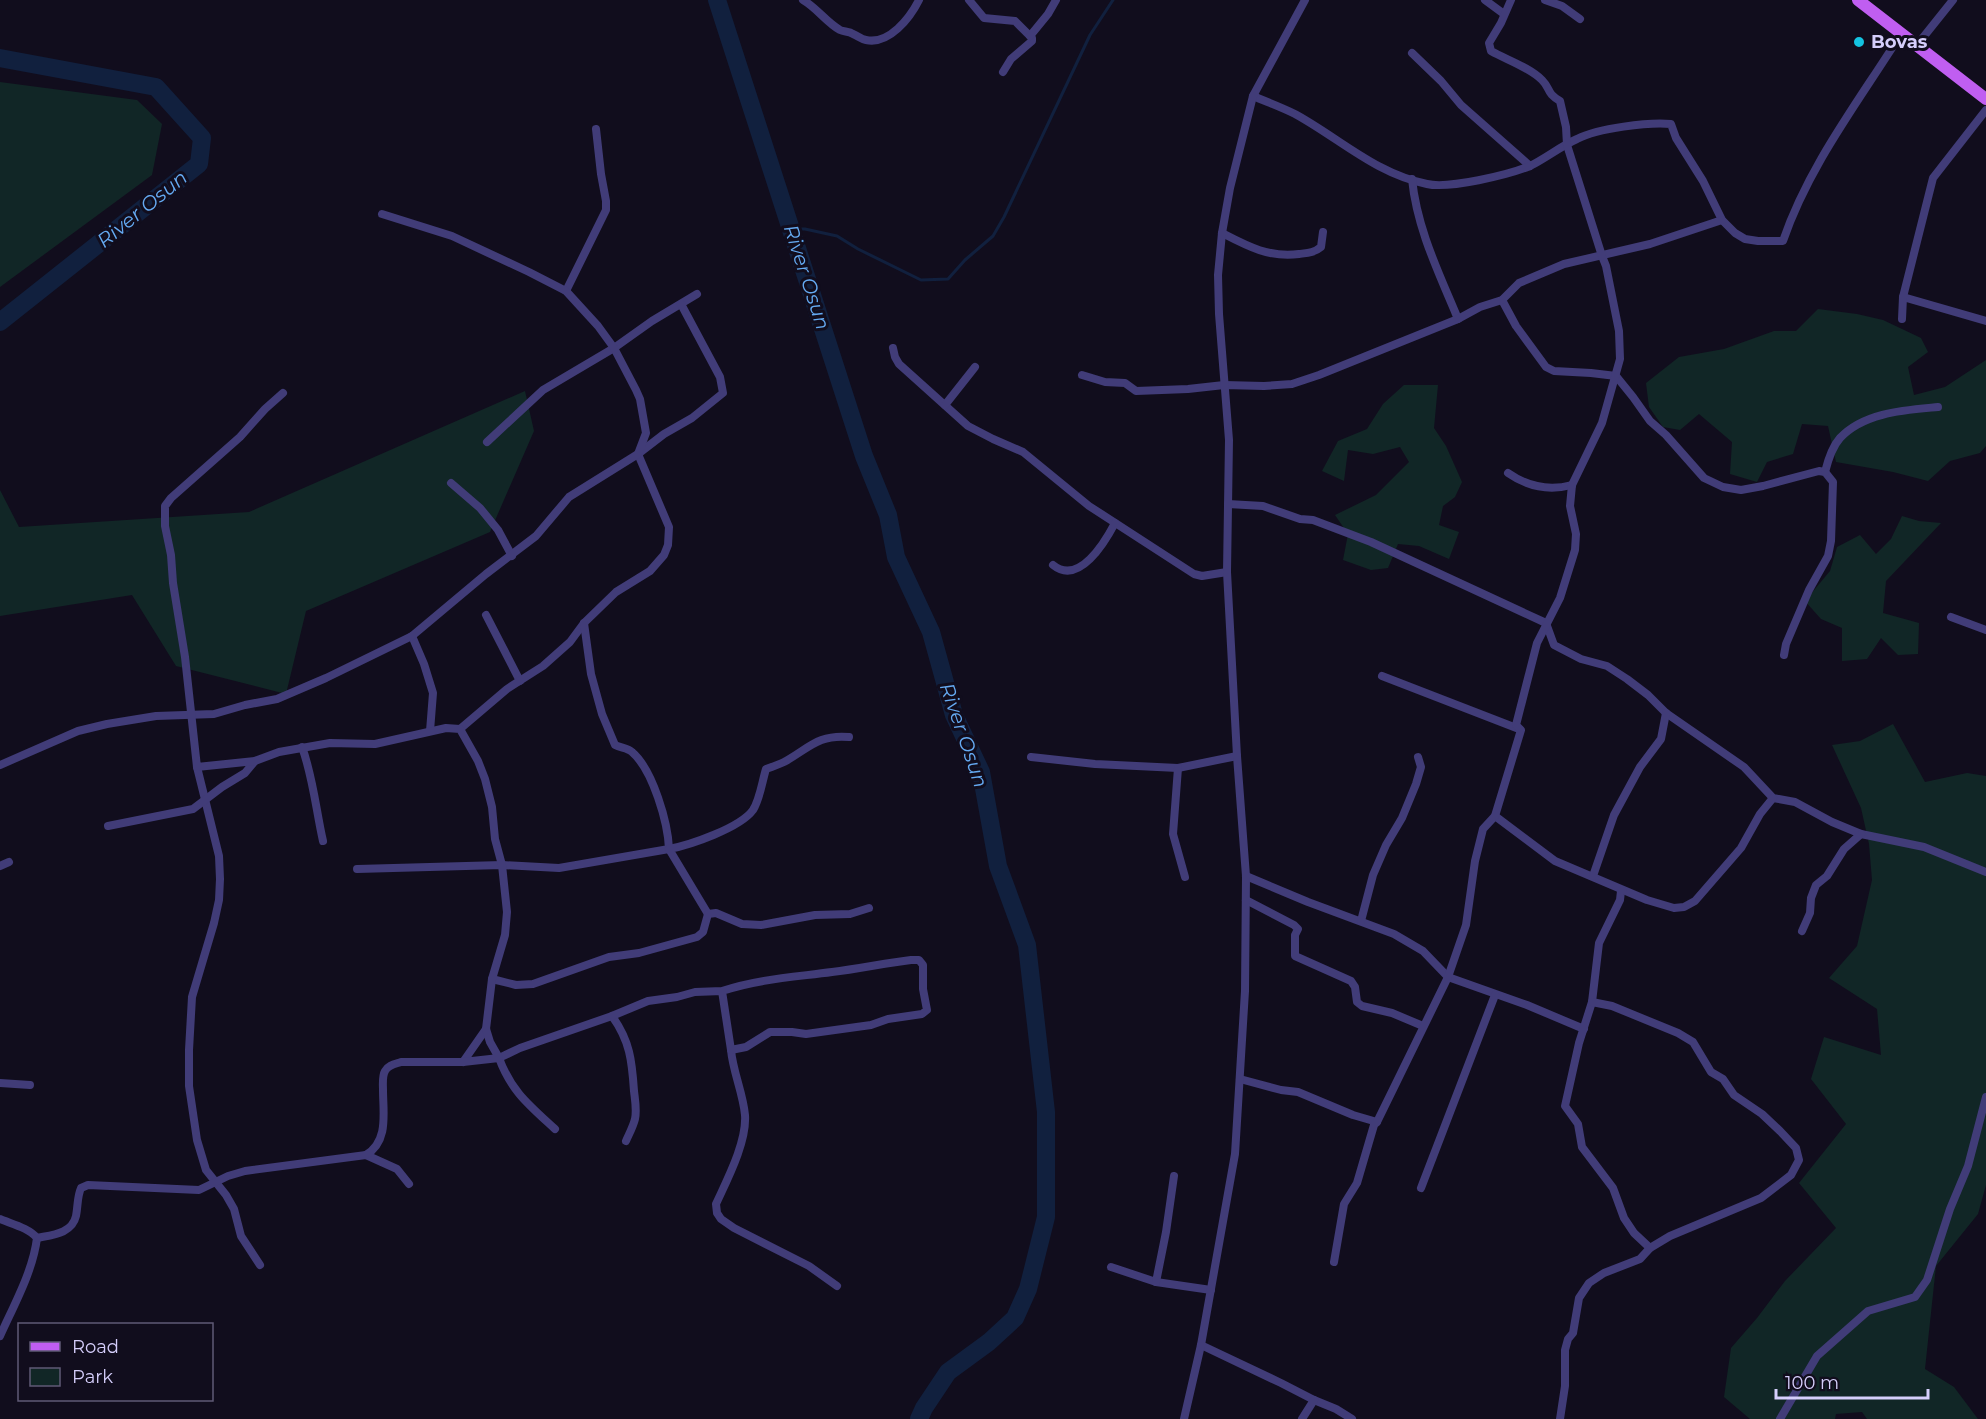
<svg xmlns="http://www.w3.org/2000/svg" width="1986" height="1419" font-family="Montserrat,sans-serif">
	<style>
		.green { fill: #112626 }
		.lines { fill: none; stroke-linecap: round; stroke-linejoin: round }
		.stream { stroke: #11203e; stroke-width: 3 }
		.river { stroke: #11203e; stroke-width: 18 }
		.minor { stroke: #413c78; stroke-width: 8 }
		.primary { stroke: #c05ef1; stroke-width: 12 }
		.poi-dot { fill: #14c3e1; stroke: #110d1d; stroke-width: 2 }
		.labels { text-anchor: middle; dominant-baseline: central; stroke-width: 6; stroke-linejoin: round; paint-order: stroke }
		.poi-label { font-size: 18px; font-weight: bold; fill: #d5cefb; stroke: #110d1d; text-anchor: start }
		.water-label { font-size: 20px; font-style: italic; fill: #65aaf2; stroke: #110d1d }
	</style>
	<rect width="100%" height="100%" fill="#110d1d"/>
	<g class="green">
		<path d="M 0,82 L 137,100 L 162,124 L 152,175 L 0,287 Z"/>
		<path d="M 1818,309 L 1857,314 L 1883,320 L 1921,338 L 1928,352 L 1908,367 L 1914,395 L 1945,387 L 1986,360 L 1986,446 L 1980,453 L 1950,461 L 1928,481 L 1893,472 L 1836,462 L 1828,426 L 1802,424 L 1793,454 L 1767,462 L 1757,482 L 1730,474 L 1732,442 L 1699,414 L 1680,430 L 1663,427 L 1649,407 L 1646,383 L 1679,357 L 1724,349 L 1774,331 L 1796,331 Z"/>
		<path d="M 1404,385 L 1438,385 L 1434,428 L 1446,446 L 1462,482 L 1455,497 L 1443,506 L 1439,525 L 1459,532 L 1449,559 L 1419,546 L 1398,544 L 1388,568 L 1371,570 L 1343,560 L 1348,534 L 1335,515 L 1376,495 L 1409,462 L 1400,447 L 1373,454 L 1348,450 L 1344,481 L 1322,471 L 1338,441 L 1367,429 L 1383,404 Z"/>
		<path d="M 525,391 L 534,431 L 490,532 L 306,611 L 286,694 L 176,666 L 132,595 L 0,616 L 0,490 L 19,527 L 249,512 Z"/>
		<path d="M 1902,516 L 1919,521 L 1941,523 L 1886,581 L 1883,613 L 1919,623 L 1918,654 L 1898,655 L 1881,638 L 1867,659 L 1842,661 L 1842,628 L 1821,619 L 1805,601 L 1830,571 L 1837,547 L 1860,535 L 1876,554 L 1891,539 Z"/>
		<path d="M 1893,724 L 1925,782 L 1967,773 L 1986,776 L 1986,1185 L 1978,1214 L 1936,1266 L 1925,1369 L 1954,1387 L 1978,1419 L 1867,1419 L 1862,1412 L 1836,1414 L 1835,1419 L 1750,1419 L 1724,1397 L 1731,1348 L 1757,1318 L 1785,1281 L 1836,1228 L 1799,1183 L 1846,1124 L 1811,1079 L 1824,1037 L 1881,1055 L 1877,1009 L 1829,978 L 1857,946 L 1872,880 L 1869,844 L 1861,808 L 1832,745 L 1860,741 Z"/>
	</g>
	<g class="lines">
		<path class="stream" d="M 791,229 L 805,229 L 837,236 L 858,249 L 921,280 L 948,279 L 965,260 L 993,236 L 1004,217 L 1090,35 L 1113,0"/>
		<g class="river">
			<path d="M 717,0 L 864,456 L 888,515 L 896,557 L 931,632 L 954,715 L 981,772 L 998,866 L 1027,945 L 1046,1112 L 1046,1217 L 1028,1289 L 1015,1318 L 989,1342 L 948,1372 L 924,1408 L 919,1419"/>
			<path d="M 0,58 L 156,87 L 202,138 L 199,164 L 0,322"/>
		</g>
		<g class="minor">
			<path d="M 803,0 C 817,8 826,22 840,30 C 844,32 849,31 853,34 C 858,36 861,39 866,40 C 889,45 910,18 919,0"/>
			<path d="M 969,0 L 984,18 L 1015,21 L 1032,38 L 1032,41 L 1011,59 L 1003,72"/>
			<path d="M 1485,0 L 1504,14"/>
			<path d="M 1545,0 L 1562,6 L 1580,19"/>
			<path d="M 1030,36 L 1048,14 L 1056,0"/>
			<path d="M 1917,45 L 1953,0"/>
			<path d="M 1412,53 L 1441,81 L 1461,105 L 1530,166"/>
			<path d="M 1253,96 C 1267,102 1281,107 1295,114 C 1339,138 1376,174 1427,184 C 1449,189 1508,175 1530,166 C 1546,158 1561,146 1577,139 C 1598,128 1649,122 1671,124 L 1676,138 L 1703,181 L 1722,220 L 1735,233 L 1745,239 L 1758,241 L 1783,241 C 1809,165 1859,101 1901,34"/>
			<path d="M 1412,179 C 1417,229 1439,273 1458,319"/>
			<path d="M 1222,233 C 1247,246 1269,258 1299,254 C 1307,253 1314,253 1321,247 L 1323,232"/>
			<path d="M 566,291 L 606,210 L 606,201 L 601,174 L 596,129"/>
			<path d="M 1903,297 L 1986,321"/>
			<path d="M 1502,300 L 1516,326 L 1546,367 L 1554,371 L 1591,373 L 1616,376 L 1633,397 L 1650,421 L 1666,435 L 1704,478 L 1723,487 L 1741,490 L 1763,486 L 1819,471 L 1825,472 L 1833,482 L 1831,541 L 1828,556 L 1809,590 L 1786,644 L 1784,655"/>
			<path d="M 1902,319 L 1903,297 L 1933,178 L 1986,110"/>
			<path d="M 893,348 L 895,357 L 899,364 L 968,426 L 993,439 L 1023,452 L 1089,506 L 1194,574 L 1202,576 L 1227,572"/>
			<path d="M 1082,375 L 1105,382 L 1125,383 L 1136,391 L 1188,389 L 1224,385 L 1264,386 L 1292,384 L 1319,375 L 1458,319 L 1480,307 L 1502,300 L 1519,283 L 1564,264 L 1650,244 L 1722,220"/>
			<path d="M 945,405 L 975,367"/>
			<path d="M 487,442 L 543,390 L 614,348 L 652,321 L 697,294"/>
			<path d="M 1825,472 C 1828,460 1832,447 1840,438 C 1864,412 1906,410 1938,407"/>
			<path d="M 1508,473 C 1528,487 1549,491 1572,485"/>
			<path d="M 451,483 L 480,508 L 498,530 L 512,556"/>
			<path d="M 1228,504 L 1263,506 L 1300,519 L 1313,520 L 1371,542 L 1546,623 L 1554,645 L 1581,659 L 1607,666 L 1627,679 L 1648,695 L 1666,713 L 1744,767 L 1773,798 L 1795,802 L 1832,822 L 1861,834 L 1924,847 L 1986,872"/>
			<path d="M 1053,565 C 1079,586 1105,542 1115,523"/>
			<path d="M 486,615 L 520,681"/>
			<path d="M 1951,617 L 1986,630"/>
			<path d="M 412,636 L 424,664 L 433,693 L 430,731"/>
			<path d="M 1382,676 L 1519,729"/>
			<path d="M 460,729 L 507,689 L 543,666 L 570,642 L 584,623 L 616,592 L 650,571 L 664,555 L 668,545 L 669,527 L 638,454 L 664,434 L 692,418 L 723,393 L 720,377 L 681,304"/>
			<path d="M 302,747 C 313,777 316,810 323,841"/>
			<path d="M 1031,757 L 1095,764 L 1178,768 L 1237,756"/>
			<path d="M 0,765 L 78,731 L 107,724 L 156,716 L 214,714 L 245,705 L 277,699 L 326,678 L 412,636 L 486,574 L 536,536 L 569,497 L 638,454 L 646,433 L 640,399 L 636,390 L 614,348 L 598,326 L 566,291 L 529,272 L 452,236 L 382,214"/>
			<path d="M 197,767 L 219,856 L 220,879 L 219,900 L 214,923 L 192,997 L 189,1050 L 189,1086 L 197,1140 L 206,1170 L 226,1195 L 234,1209 L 241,1236 L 260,1265"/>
			<path d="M 1178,768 L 1173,834 L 1185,877"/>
			<path d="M 1495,816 L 1555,861 L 1647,900 L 1674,908 L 1684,907 L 1695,901 L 1741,848 L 1760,814 L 1773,798"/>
			<path d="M 108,826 L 193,809 L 222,787 L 245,773 L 255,761"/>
			<path d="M 0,866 L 9,862"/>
			<path d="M 357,869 L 502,865 L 559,868 L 669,849 C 668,823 653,770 632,752 C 628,748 621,748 615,745 L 602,714 L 591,674 L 584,623"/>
			<path d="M 1246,876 L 1308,902 L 1394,934 L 1423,951 L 1448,977 L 1527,1005 L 1584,1029"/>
			<path d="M 1593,876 L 1614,815 L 1640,767 L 1661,739 L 1666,713"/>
			<path d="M 1623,891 L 1621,891 L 1620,900 L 1599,943 L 1592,1002 L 1579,1043 L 1565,1106 L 1578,1124 L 1582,1147 L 1613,1188 L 1624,1218 L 1634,1233 L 1650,1248"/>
			<path d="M 1246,900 L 1294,925 L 1298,929 L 1295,935 L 1295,956 L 1351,981 L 1355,987 L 1357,1002 L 1362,1006 L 1392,1013 L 1423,1026"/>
			<path d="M 708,914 L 669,849 C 690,845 740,828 753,810 C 760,799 762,782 766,769 C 772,767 778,765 784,762 C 808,749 818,734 849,737"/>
			<path d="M 1361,921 L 1373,875 L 1386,845 L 1402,818 L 1416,784 L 1421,767 L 1418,757"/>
			<path d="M 1802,931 L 1810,913 L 1811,898 L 1816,885 L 1827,876 L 1844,849 L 1861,834"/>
			<path d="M 492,979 L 516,985 L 533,984 L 609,957 L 639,953 L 697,937 L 703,932 L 708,914 L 716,913 L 742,924 L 761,925 L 815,915 L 850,914 L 869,908"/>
			<path d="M 612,1016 C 630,1041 632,1061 634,1091 C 635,1100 637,1110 635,1119 C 633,1127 629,1134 626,1141"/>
			<path d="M 731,1050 C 733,1072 743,1093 745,1115 C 747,1142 727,1180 716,1204 L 717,1213 L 721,1219 L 734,1228 L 809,1266 L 837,1286"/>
			<path d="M 463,1062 L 486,1029"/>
			<path d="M 1240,1079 L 1281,1090 L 1298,1092 L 1353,1115 L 1377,1122"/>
			<path d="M 0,1083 L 30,1085"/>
			<path d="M 555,1129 C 529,1105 511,1091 499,1058 L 520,1048 L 612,1016 L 648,1001 L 677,997 L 695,992 L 722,991 L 731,1050 L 746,1047 L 770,1032 L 792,1032 L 806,1034 L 871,1025 L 888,1019 L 922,1014 L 927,1010 L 923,989 L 923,965 L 919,960 L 911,960 C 885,963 859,969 832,972 C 795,977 758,979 722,991"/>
			<path d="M 366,1155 L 397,1169 L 409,1184"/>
			<path d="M 1421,1188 L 1495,995"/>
			<path d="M 0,1219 C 12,1224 29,1228 37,1238 C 33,1271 14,1305 0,1336"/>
			<path d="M 37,1238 C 51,1235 72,1234 76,1216 C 78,1206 77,1197 81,1188 L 88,1185 L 199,1190 L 228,1176 L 245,1171 L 366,1155 C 389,1141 383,1113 383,1090 C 383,1085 382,1076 385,1071 C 388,1065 395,1064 401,1062 L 463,1062 L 499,1058 L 490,1042 L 486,1029 L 492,979 L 505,935 L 507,912 L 502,865 L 495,839 L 492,807 L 485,779 L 478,761 L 460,729 L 446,728 L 375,744 L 330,743 L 279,752 L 255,761 L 197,767 L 185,657 L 173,583 L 171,555 L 165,526 L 165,506 L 171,498 L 240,437 L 265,409 L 283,393"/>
			<path d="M 1334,1262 L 1344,1204 L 1357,1183 L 1374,1125 L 1377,1122 L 1448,977 L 1466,925 L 1475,861 L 1483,829 L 1495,816 L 1521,730 L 1516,725 L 1537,643 L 1560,598 L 1575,550 L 1576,534 L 1570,506 L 1572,485 L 1602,423 L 1620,359 L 1619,331 L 1606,266 L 1602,256 L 1567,145 L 1566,127 L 1560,101 C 1546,93 1551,89 1542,80 C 1529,67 1507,60 1491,51 L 1489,43 L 1501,23 L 1511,0"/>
			<path d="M 1111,1267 L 1156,1282 L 1211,1290"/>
			<path d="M 1156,1282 L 1166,1232 L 1174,1176"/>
			<path d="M 1201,1345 L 1281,1383 L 1314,1400 L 1336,1409 L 1352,1419"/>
			<path d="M 1184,1419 L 1201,1345 L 1235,1154 L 1245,991 L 1246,876 L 1237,756 L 1227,572 L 1229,440 L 1219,314 L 1218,275 L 1222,233 L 1230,188 L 1253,96 L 1305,0"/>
			<path d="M 1302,1419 L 1314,1400"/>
			<path d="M 1560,1419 L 1565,1386 L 1565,1350 L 1568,1339 L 1573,1333 L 1579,1298 L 1589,1283 L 1604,1273 L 1640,1259 L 1650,1248 L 1670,1236 L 1761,1198 L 1791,1175 L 1799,1160 L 1796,1148 L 1780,1131 L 1762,1114 L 1734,1095 L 1723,1079 L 1711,1072 L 1693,1042 L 1678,1033 L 1612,1006 L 1592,1002"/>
			<path d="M 1780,1419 L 1817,1356 L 1868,1311 L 1915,1297 L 1927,1280 L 1950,1209 L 1968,1166 L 1986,1097"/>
		</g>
		<path class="primary" d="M 1858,0 L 1986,99"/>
	</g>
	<circle class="poi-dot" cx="1859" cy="42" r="6"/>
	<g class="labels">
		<g class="poi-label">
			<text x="1871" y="42">Bovas</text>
		</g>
		<g class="water-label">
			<text transform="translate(142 209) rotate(-39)">River Osun</text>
			<text transform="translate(807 277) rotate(72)">River Osun</text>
			<text transform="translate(964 735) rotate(71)">River Osun</text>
		</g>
	</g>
	<rect x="18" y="1323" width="195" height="78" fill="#110d1d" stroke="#5f5a76" stroke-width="1.5"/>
	<rect x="30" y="1342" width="30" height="9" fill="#c05ef1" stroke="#5f5a76" stroke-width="1.5"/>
	<text x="72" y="1353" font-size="18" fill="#d5cefb">Road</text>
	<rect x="30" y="1368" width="30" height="18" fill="#112626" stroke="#5f5a76" stroke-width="1.5"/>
	<text x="72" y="1383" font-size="18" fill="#d5cefb">Park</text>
	<path d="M1776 1389v9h152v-9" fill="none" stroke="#d5cefb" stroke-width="3"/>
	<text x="1785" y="1389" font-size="18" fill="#d5cefb" stroke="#110d1d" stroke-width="4.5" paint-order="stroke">100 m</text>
</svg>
